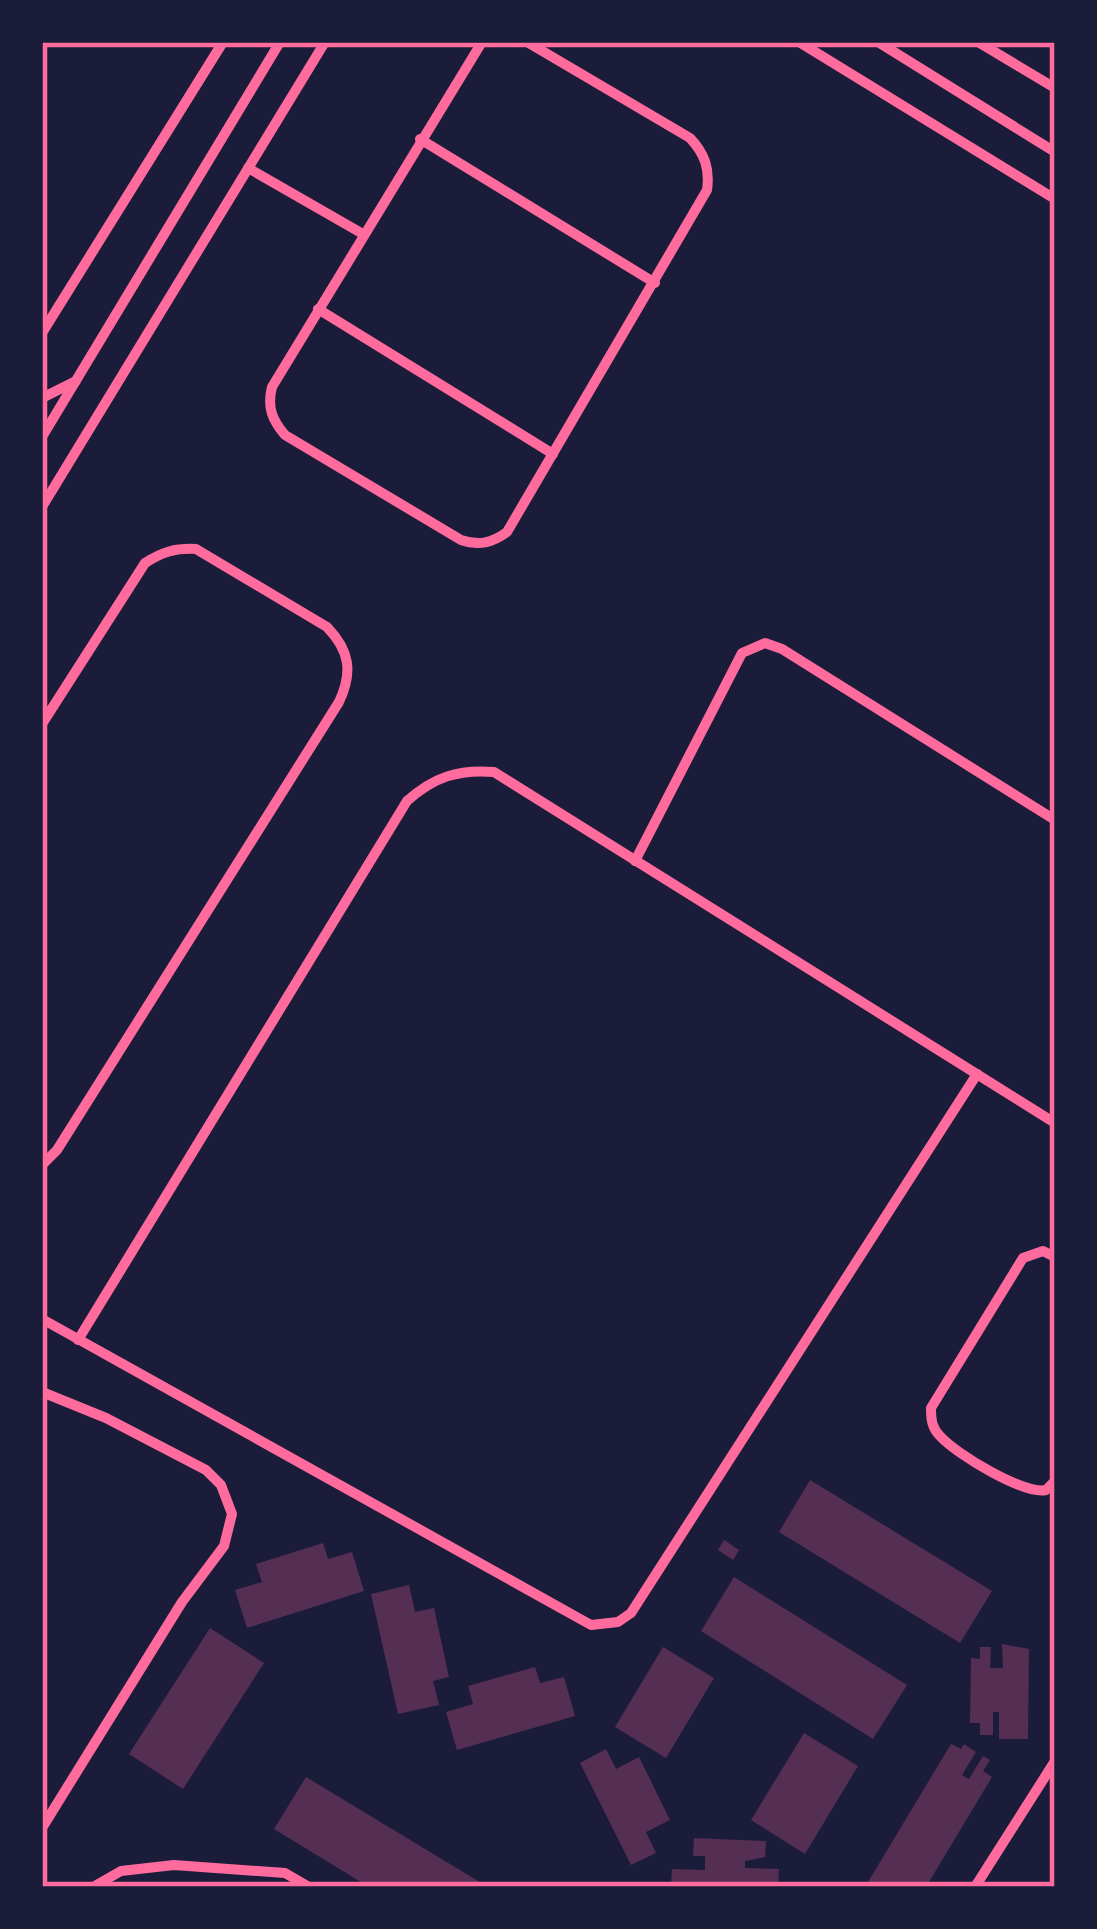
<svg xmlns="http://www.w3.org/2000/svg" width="1097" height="1929" font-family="Lato,sans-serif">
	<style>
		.building { fill: #542f53 }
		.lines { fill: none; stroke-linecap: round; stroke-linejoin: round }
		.minor { stroke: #ff6b9d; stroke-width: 10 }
		.neatline { fill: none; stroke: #ff6b9d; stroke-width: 4.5 }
	</style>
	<rect width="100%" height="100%" fill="#1b1b3a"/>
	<g class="building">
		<path d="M 810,1480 L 992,1591 L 960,1643 L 779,1532 Z"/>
		<path d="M 724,1540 L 739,1550 L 733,1560 L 718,1550 Z"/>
		<path d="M 323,1543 L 328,1559 L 352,1552 L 364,1591 L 247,1628 L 235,1590 L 262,1582 L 256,1564 Z"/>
		<path d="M 734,1577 L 907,1685 L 873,1739 L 701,1631 Z"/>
		<path d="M 409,1585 L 415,1612 L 434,1608 L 449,1677 L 433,1681 L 439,1705 L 398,1714 L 371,1594 Z"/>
		<path d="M 210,1628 L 264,1663 L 183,1789 L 129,1754 Z"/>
		<path d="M 1002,1644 L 1029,1649 L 1028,1739 L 999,1739 L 999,1712 L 993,1712 L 993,1735 L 980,1735 L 980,1723 L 970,1723 L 971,1658 L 980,1659 L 980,1647 L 991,1647 L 990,1668 L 1003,1668 Z"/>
		<path d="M 663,1647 L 714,1678 L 666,1758 L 615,1727 Z"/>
		<path d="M 535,1667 L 540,1683 L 564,1677 L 575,1716 L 457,1750 L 446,1712 L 473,1704 L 468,1686 Z"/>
		<path d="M 804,1733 L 858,1766 L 805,1854 L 751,1820 Z"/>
		<path d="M 951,1744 L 961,1749 L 964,1744 L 976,1752 L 962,1775 L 969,1779 L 983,1756 L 990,1760 L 983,1771 L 992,1777 L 926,1887 L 865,1887 Z"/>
		<path d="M 606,1749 L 616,1769 L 639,1757 L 670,1820 L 646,1832 L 656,1853 L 631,1865 L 580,1763 Z"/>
		<path d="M 306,1777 L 488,1887 L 369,1887 L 274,1829 Z"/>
		<path d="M 694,1838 L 766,1841 L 765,1857 L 745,1861 L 745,1868 L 779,1869 L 778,1887 L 671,1887 L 672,1869 L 705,1870 L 705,1856 L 693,1856 Z"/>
	</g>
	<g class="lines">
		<g class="minor">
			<path d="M 482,42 L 272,387 C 267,407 272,420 285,435 L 461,540 C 479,546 492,543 507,532 L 707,190 C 710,169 705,154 690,138 L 527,42"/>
			<path d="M 799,42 L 1055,199"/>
			<path d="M 878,42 L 1055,152"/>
			<path d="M 978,42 L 1055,88"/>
			<path d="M 420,139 L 655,283"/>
			<path d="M 248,168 L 363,234"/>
			<path d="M 318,309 L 553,454"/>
			<path d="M 42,333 L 223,42"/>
			<path d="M 42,398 L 76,381"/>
			<path d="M 42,437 L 280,42"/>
			<path d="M 42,507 L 325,42"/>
			<path d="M 42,724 L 145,563 C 162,552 175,548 196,549 L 327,627 C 350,651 353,672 339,702 L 57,1150 L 42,1165"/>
			<path d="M 635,861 L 742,653 L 765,643 L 782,649 L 1055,820"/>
			<path d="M 1055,1257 L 1043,1251 L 1023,1258 L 931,1408 C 931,1420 932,1428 940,1436 C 956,1454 1024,1495 1046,1490 L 1055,1481"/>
			<path d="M 42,1319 L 591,1625 L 618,1622 L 631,1613 L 977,1074"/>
			<path d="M 78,1340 L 407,801 C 434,777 458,769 494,772 L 1055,1123"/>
			<path d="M 42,1392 L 106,1418 L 206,1470 L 221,1485 L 232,1514 L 224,1546 L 182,1602 L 42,1828"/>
			<path d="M 93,1887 L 121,1871 L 174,1865 L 285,1873 L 309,1887"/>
			<path d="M 975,1887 L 1055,1761"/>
		</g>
	</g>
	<rect width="1097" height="1929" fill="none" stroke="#1b1b3a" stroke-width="90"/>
	<rect x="45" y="45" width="1007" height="1839" class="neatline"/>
</svg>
